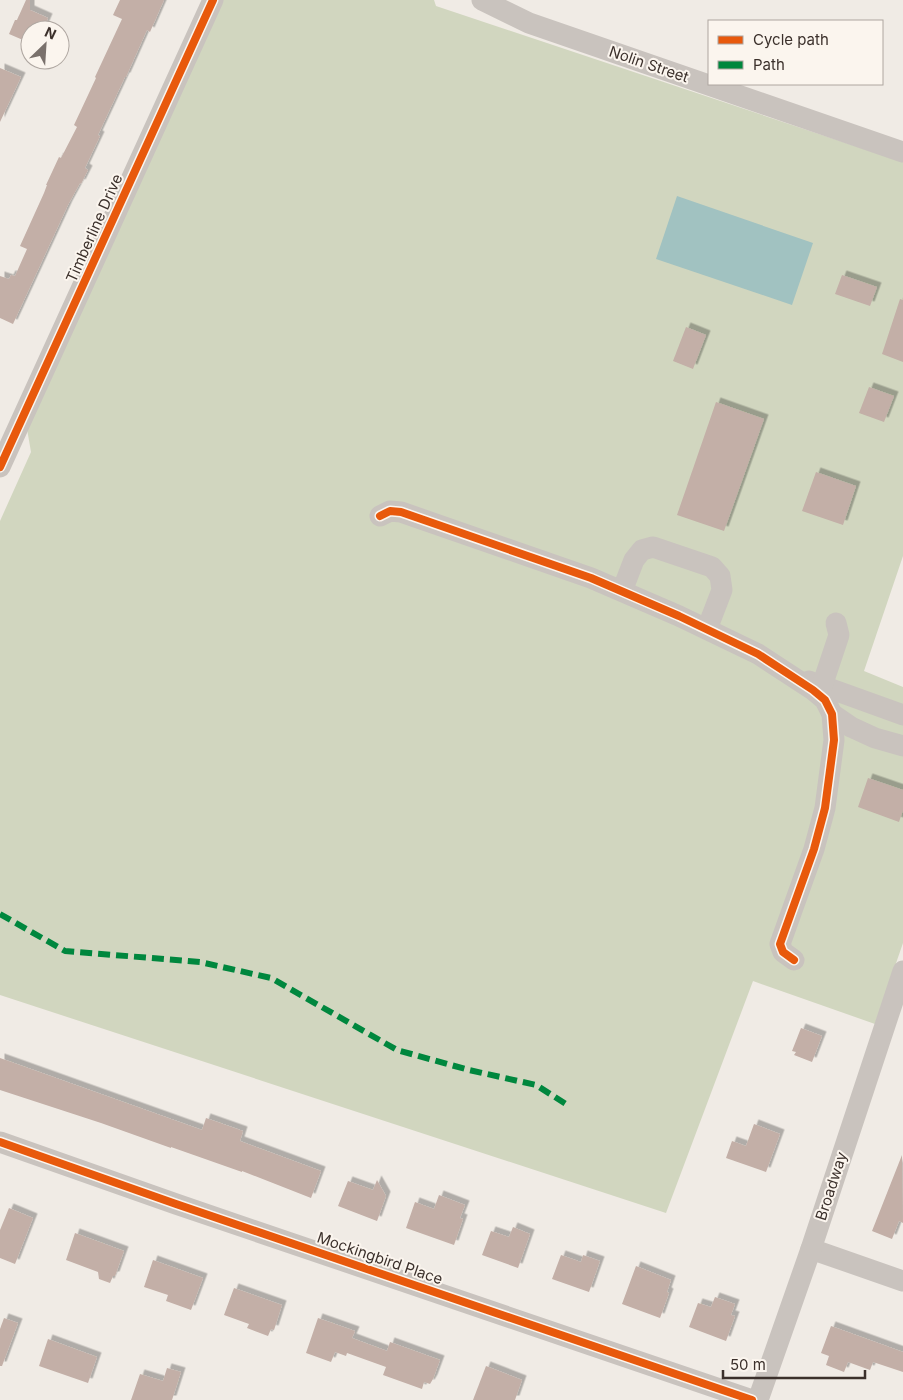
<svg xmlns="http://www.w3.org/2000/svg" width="903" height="1400" font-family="Inter,sans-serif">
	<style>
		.green { fill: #d1d6bf }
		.water { fill: #a1c2c1 }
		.building { fill: #c3afa7; filter: url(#shadow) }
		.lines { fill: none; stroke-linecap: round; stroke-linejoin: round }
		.minor { stroke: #c9c3be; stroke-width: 21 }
		.quiet { stroke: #00873e; stroke-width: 6; stroke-dasharray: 12 6; stroke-linecap: butt }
		.cycleway-casing { stroke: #fbf5ee; stroke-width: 11 }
		.cycleway { stroke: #e8590c; stroke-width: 8 }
		.labels { text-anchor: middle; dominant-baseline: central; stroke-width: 4; stroke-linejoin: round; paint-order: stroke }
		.street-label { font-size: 15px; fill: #3b302b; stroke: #fbf5ee }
	</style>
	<defs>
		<filter id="shadow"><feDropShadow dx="4.5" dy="-4.5" stdDeviation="0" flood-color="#0004"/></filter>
	</defs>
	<rect width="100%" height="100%" fill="#f0ebe5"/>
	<path class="green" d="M 222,0 L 434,0 L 436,6 L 903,162 L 903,556 L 864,671 L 903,687 L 903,943 L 875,1024 L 753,981 L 666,1213 L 0,995 L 0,521 L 31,452 L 27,429 Z"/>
	<path class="water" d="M 677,196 L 813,243 L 792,305 L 656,259 Z"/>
	<g class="building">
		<path d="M 26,0 L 30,0 L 30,10 L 48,18 L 43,30 L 30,30 L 30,43 L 9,34 L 15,20 L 17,20 Z"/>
		<path d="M 120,0 L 164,0 L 150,32 L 147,30 L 126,77 L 125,77 L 98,135 L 100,136 L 85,168 L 88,170 L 81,184 L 80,183 L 68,205 L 13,324 L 0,318 L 0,276 L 9,279 L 11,275 L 15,276 L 27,249 L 20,246 L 44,193 L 47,185 L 46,185 L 59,157 L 61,158 L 77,127 L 74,125 L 96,78 L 95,77 L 122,19 L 113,15 Z"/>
		<path d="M 0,68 L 21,77 L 0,122 Z"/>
		<path d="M 842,275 L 877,287 L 870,306 L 835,294 Z"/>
		<path d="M 900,299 L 903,300 L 903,362 L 882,354 Z"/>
		<path d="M 686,327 L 706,335 L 693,369 L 673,361 Z"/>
		<path d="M 869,387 L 894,396 L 884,422 L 859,413 Z"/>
		<path d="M 716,402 L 764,419 L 724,531 L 677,515 Z"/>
		<path d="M 816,472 L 856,486 L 843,525 L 802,511 Z"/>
		<path d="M 868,778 L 903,790 L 903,810 L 899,822 L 858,807 Z"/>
		<path d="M 801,1028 L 822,1036 L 812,1062 L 794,1055 L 796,1052 L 792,1051 Z"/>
		<path d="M 0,1058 L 202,1130 L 206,1118 L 243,1131 L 240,1141 L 321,1171 L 311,1198 L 242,1171 L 242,1172 L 171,1147 L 171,1148 L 101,1123 L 0,1090 Z"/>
		<path d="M 754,1124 L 780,1134 L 766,1172 L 726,1158 L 732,1141 L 746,1146 Z"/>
		<path d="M 902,1155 L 903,1223 L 899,1221 L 892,1239 L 872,1231 Z"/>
		<path d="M 377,1180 L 386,1196 L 377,1221 L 338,1206 L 348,1181 L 373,1190 Z"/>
		<path d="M 439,1195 L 465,1205 L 460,1218 L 463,1219 L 454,1245 L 406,1228 L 415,1202 L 434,1209 Z"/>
		<path d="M 9,1208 L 33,1218 L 15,1264 L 0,1258 L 0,1230 Z"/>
		<path d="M 513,1227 L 530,1234 L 518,1268 L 482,1255 L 491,1231 L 509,1237 Z"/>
		<path d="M 75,1233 L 124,1251 L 115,1276 L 113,1276 L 110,1283 L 99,1279 L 98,1272 L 66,1260 Z"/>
		<path d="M 561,1255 L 581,1262 L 583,1255 L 600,1261 L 589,1292 L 552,1279 Z"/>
		<path d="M 153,1260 L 203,1278 L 191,1310 L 166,1301 L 168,1295 L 144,1287 Z"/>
		<path d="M 636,1266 L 671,1280 L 667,1292 L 669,1293 L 660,1318 L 622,1304 Z"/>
		<path d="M 234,1288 L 282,1305 L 274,1330 L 271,1329 L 268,1336 L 247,1328 L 249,1324 L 224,1315 Z"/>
		<path d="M 715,1297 L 735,1304 L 731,1315 L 735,1316 L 726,1341 L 689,1327 L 698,1303 L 711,1307 Z"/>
		<path d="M 4,1318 L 18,1323 L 2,1366 L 0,1366 L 0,1329 Z"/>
		<path d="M 318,1318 L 355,1331 L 352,1338 L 387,1351 L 390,1342 L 440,1360 L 433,1379 L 430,1384 L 424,1382 L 422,1389 L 383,1375 L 386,1367 L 347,1353 L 346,1356 L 335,1352 L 331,1362 L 306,1353 Z"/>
		<path d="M 831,1326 L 903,1352 L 903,1372 L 873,1362 L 870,1370 L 848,1362 L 844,1372 L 826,1365 L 829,1356 L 821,1353 Z"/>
		<path d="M 48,1339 L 97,1357 L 88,1383 L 39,1366 Z"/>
		<path d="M 486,1366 L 522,1380 L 515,1400 L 473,1400 Z"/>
		<path d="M 167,1368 L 181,1372 L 172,1400 L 131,1400 L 140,1374 L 163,1381 Z"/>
	</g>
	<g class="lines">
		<g class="minor">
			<path d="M 482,0 L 529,23 L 903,152"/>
			<path d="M 0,467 L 213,0"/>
			<path d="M 380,516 L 390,511 L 401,512 L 591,578 L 679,616 L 758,654 L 813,690 L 825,700 L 832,714 L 834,740 L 825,808 L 814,849 L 780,944 L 783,952 L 794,960"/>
			<path d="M 622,591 L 634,560 L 642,550 L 653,547 L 712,567 L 720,576 L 722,590 L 707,629"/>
			<path d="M 809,681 L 903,715"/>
			<path d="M 822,686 L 839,635 L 836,623"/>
			<path d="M 832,714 L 851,727 L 875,738 L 903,746"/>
			<path d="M 0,1142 L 176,1204 L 752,1400"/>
			<path d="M 811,1249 L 903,1281"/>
			<path d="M 758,1400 L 811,1249 L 903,971"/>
		</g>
		<path class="quiet" d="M 0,914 L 65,951 L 200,962 L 271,978 L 397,1050 L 469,1070 L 536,1085 L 569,1106"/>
		<defs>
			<g id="cycleway">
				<path d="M 0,467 L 213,0"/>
				<path d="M 380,516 L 390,511 L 401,512 L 591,578 L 679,616 L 758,654 L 813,690 L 825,700 L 832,714 L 834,740 L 825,808 L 814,849 L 780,944 L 783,952 L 794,960"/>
				<path d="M 0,1142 L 176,1204 L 752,1400"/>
			</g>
		</defs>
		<use href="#cycleway" class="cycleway-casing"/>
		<use href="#cycleway" class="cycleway"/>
	</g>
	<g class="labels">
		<g class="street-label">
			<text transform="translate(649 64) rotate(19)">Nolin Street</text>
			<text transform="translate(94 228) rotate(-66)">Timberline Drive</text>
			<text transform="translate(831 1186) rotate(-72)">Broadway</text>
			<text transform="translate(380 1258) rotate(19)">Mockingbird Place</text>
		</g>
	</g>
	<rect x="708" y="20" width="175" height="65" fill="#fbf5ee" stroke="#aea6a0"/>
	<rect x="718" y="36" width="25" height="8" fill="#e8590c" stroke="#aea6a0"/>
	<text x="753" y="45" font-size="15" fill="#3b302b">Cycle path</text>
	<rect x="718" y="61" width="25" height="8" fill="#00873e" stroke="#aea6a0"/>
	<text x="753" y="70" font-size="15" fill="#3b302b">Path</text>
	<g transform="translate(45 45) rotate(25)"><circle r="24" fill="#fbf5ee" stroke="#aea6a0"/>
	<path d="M0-4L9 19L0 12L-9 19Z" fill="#7a716c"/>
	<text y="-8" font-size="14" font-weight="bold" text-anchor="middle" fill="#3b302b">N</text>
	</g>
	<path d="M723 1370v8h142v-8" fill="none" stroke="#3b302b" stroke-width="2.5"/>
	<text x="730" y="1370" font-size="15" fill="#3b302b" stroke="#fbf5ee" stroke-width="4" paint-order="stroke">50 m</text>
</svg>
